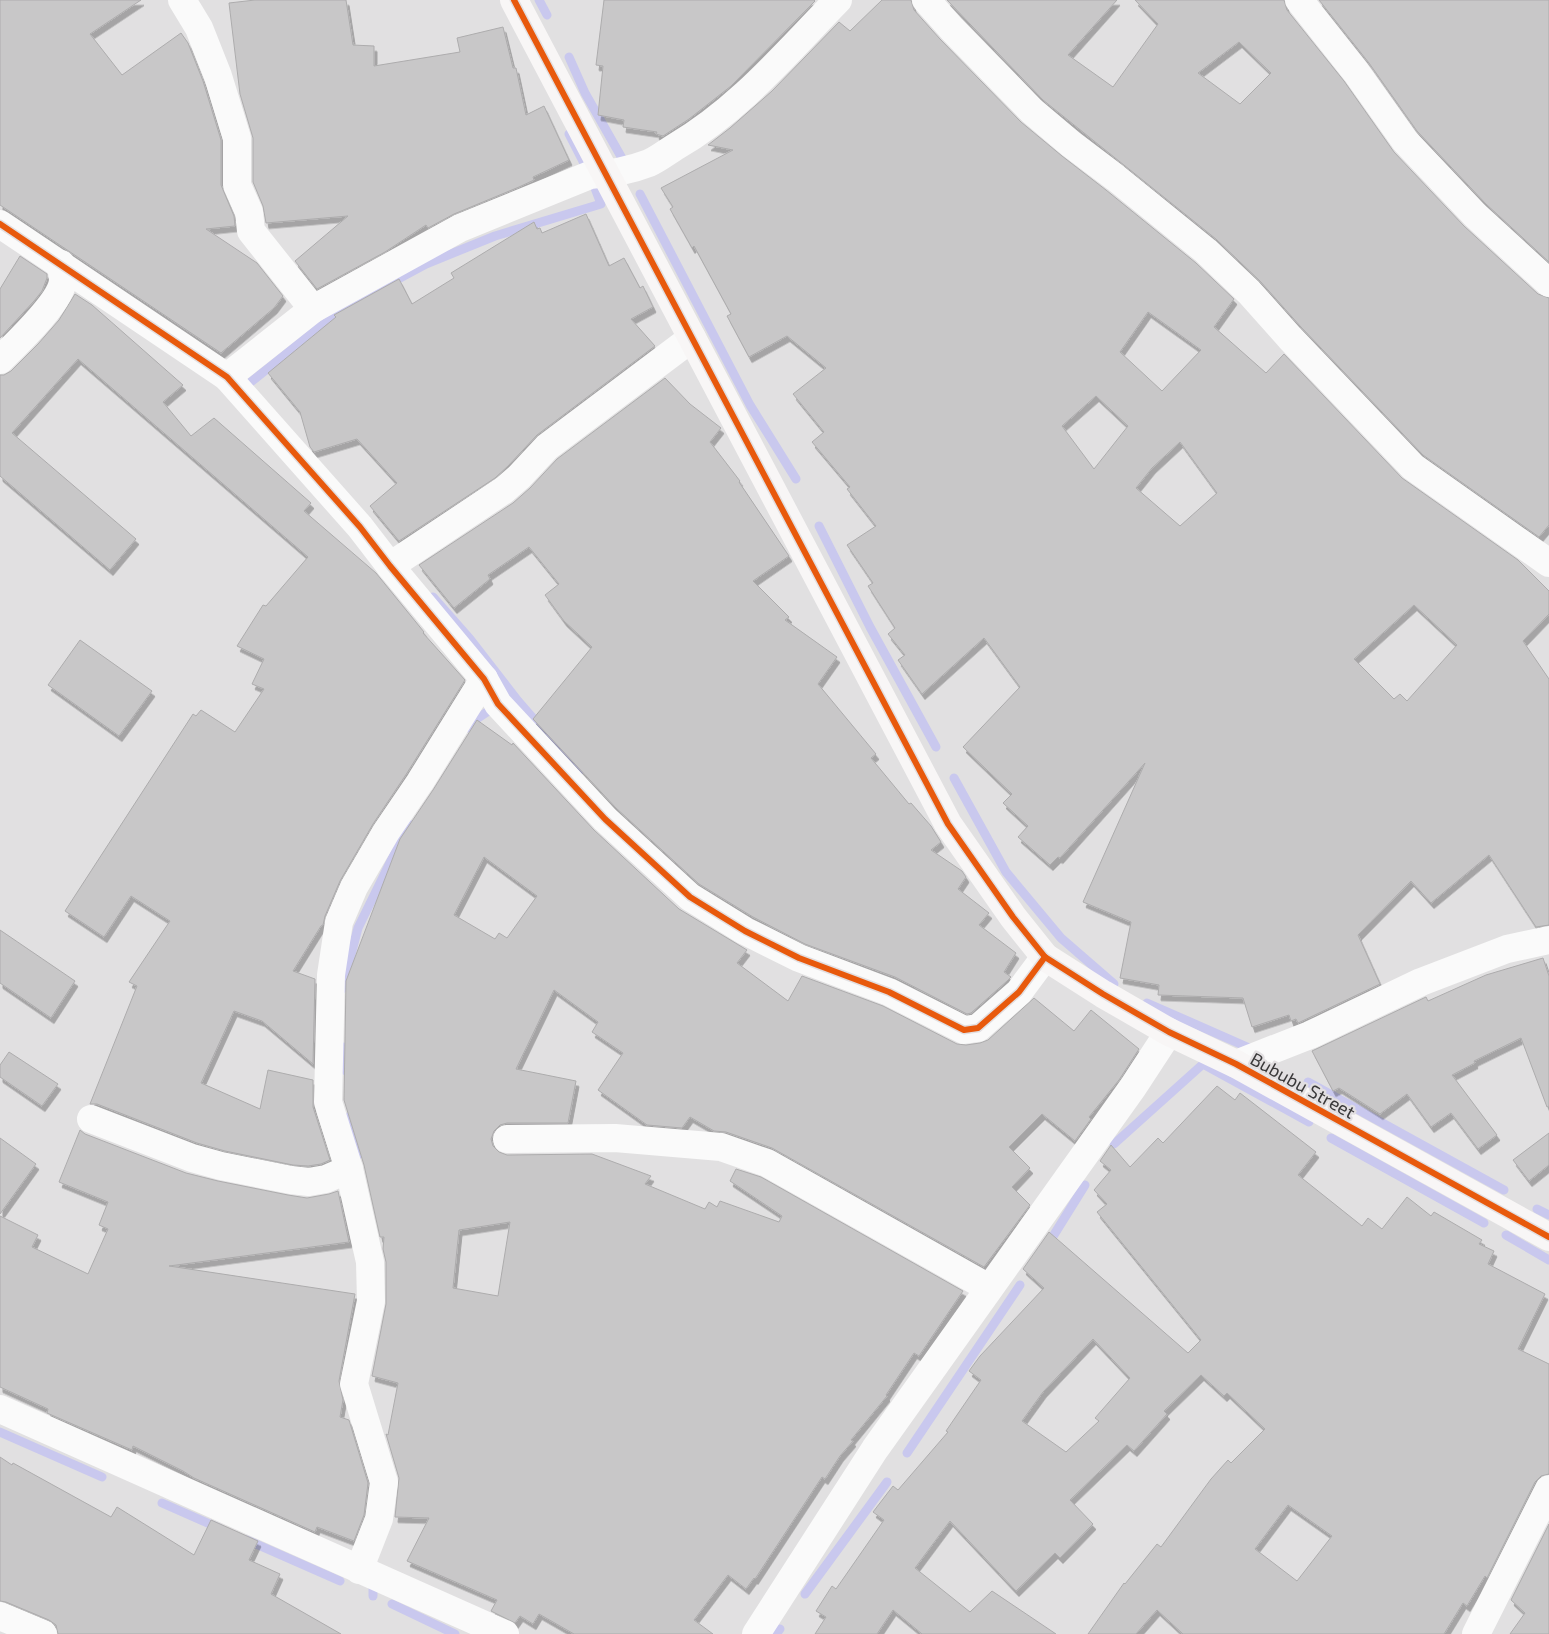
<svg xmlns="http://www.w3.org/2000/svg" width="1549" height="1634" font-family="'Exo 2',sans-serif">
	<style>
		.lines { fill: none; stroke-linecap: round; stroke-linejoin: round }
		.stream { stroke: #c9c8ee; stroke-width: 9 }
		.building { fill: #c8c7c8; stroke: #adacad; fill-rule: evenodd; filter: url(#shadow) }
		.street { stroke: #fafafa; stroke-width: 28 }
		.secondary { stroke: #f8f6f6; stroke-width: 28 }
		.cycleway-casing { stroke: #e2dfe1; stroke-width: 9 }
		.cycleway { stroke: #e8590c; stroke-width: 6 }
		.labels { text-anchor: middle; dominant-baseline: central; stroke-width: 4.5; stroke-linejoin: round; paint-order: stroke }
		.street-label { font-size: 18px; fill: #393839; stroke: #e2dfe1 }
	</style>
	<defs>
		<filter id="shadow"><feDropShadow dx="3" dy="5.5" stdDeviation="0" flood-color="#0004"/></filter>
	</defs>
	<rect width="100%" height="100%" fill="#e1e0e1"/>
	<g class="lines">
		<g class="stream">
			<path d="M 539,0 L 547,15"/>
			<path d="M 569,57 L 585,93 L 623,160"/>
			<path d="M 640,194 L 750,405 L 796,479"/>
			<path d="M 251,391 L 247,385 L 321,326 L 372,293 L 426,264 L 495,236 L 601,204 L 590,175 L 569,134"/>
			<path d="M 819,526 L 870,627 L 936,747"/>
			<path d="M 433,597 L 470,639 L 518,701 L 579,771"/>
			<path d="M 467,728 L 472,722 L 496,706"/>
			<path d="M 954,778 L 1006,872 L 1061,938 L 1114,984"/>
			<path d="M 342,989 L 358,928 L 409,824"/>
			<path d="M 1147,1003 L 1254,1050"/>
			<path d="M 343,1047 L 346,1071"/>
			<path d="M 1308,1082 L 1504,1190"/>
			<path d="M 350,1116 L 358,1155"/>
			<path d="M 1331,1138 L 1484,1223"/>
			<path d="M 1114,1144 L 1203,1064 L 1309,1122"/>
			<path d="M 1537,1209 L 1549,1215"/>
			<path d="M 1506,1235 L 1549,1260"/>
			<path d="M 1047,1246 L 1085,1185"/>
			<path d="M 0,1432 L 102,1477"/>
			<path d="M 907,1453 L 1020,1285"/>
			<path d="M 162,1503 L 219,1528"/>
			<path d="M 247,1540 L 340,1581"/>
			<path d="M 805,1594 L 887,1482"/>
			<path d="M 373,1596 L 373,1581"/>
			<path d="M 392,1604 L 455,1634"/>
			<path d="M 776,1634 L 780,1629"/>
		</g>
	</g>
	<g class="building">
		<path d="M 0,0 L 141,0 L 90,34 L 122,75 L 181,33 L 188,43 L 203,81 L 221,140 L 221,185 L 234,216 L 235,226 L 206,229 L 257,263 L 283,296 L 274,308 L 221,353 L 0,205 Z"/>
		<path d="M 255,0 L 346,0 L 353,45 L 374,46 L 374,66 L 460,52 L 457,38 L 503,27 L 513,68 L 516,68 L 526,115 L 544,106 L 569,160 L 533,177 L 534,180 L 519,187 L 454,214 L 428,228 L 426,225 L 385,252 L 317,289 L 295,261 L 348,216 L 266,223 L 263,206 L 253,182 L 253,138 L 240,94 L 229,3 Z"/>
		<path d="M 604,0 L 814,0 L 815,1 L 731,86 L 689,119 L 663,136 L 656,134 L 657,132 L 623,127 L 624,120 L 598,115 L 603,66 L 596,65 Z"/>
		<path d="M 882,0 L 911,0 L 914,10 L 940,39 L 1021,122 L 1062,156 L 1106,190 L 1196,263 L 1234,299 L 1214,327 L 1266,373 L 1284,354 L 1402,478 L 1518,560 L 1549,591 L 1549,614 L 1523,641 L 1549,679 L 1549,925 L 1536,927 L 1489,855 L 1431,903 L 1411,881 L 1358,935 L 1380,984 L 1298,1023 L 1296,1019 L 1291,1021 L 1289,1015 L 1252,1027 L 1243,998 L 1158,995 L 1159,985 L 1120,978 L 1131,922 L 1083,902 L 1145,763 L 1060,858 L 1058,857 L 1050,865 L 1018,837 L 1028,826 L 1003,803 L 1012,794 L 963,747 L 1020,687 L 984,638 L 922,694 L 898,660 L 905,655 L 888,634 L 895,628 L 868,586 L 873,583 L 847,545 L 876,526 L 847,489 L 850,487 L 812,442 L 824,432 L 793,394 L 826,368 L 787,336 L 749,357 L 727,316 L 731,314 L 694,246 L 692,248 L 670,209 L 673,207 L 661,188 L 733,150 L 708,145 L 730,128 L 772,91 L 839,22 L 850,31 ZM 1148,312 L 1201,350 L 1162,391 L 1120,352 ZM 1096,396 L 1128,426 L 1094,469 L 1062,426 ZM 1180,442 L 1217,493 L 1180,526 L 1136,488 L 1152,468 ZM 1414,605 L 1457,645 L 1407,701 L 1400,694 L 1394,699 L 1354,659 Z"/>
		<path d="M 947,0 L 1117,0 L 1068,55 L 1113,87 L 1158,24 L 1135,0 L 1284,0 L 1287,10 L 1344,81 L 1394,152 L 1464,226 L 1538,294 L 1549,298 L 1549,525 L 1539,537 L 1423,455 L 1301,327 L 1260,281 L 1216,239 L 1043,100 ZM 1239,42 L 1271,73 L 1240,104 L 1198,73 Z"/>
		<path d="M 1319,0 L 1549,0 L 1549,262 L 1486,204 L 1417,131 L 1369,63 Z"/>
		<path d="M 586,214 L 609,266 L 624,258 L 640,288 L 643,286 L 653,307 L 631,319 L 655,346 L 537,435 L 508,466 L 495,478 L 399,541 L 370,506 L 397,483 L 357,439 L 314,452 L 310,447 L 300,412 L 268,373 L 336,317 L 334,315 L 399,279 L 412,304 L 454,278 L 451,273 L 534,222 L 537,229 L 540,228 L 542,233 Z"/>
		<path d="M 20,256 L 47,274 L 47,278 L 42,291 L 34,301 L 0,338 L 0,289 Z"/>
		<path d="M 75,294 L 92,305 L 183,385 L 163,402 L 191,436 L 214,418 L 311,503 L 304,511 L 376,573 L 424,632 L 423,633 L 465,680 L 407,773 L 373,824 L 340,881 L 325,916 L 323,925 L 321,926 L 293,971 L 315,979 L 313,1064 L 262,1021 L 234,1011 L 201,1083 L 260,1109 L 268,1070 L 313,1080 L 313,1107 L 330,1160 L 321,1164 L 308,1166 L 293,1165 L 225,1151 L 197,1143 L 97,1104 L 90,1104 L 137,986 L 129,982 L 170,921 L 131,896 L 104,937 L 65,911 L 193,714 L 196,716 L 201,710 L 235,732 L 264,689 L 252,684 L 264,659 L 237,646 L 263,605 L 266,606 L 308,557 L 78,359 L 12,433 L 136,539 L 110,570 L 0,476 L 0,375 L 4,375 L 11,371 L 38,344 L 59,320 Z"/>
		<path d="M 665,378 L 690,404 L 721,428 L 710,442 L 740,481 L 739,482 L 789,556 L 753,581 L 789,617 L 785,620 L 837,657 L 818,684 L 876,754 L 871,758 L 909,804 L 911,803 L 931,826 L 941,842 L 931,850 L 962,871 L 966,877 L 958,889 L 989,913 L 979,925 L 1016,953 L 1004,972 L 1011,977 L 1007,981 L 971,1013 L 967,1014 L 895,977 L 805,944 L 753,917 L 699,884 L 616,808 L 533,719 L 592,647 L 564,621 L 545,595 L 559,584 L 529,547 L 488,575 L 490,579 L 454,608 L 419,565 L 513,503 L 530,488 L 557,459 Z"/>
		<path d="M 80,640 L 152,691 L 119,736 L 48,685 Z"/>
		<path d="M 477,720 L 512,745 L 513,743 L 594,830 L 679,909 L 747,950 L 737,963 L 788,1001 L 802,976 L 883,1006 L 957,1044 L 966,1045 L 980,1043 L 988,1040 L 1034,998 L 1074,1031 L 1091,1010 L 1139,1049 L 1119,1080 L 1089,1117 L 1091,1119 L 1075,1141 L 1042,1114 L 1009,1147 L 1030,1168 L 1012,1187 L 1030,1205 L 984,1267 L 772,1148 L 726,1132 L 714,1131 L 690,1117 L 682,1128 L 647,1125 L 598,1090 L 623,1053 L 592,1032 L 598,1022 L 554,990 L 516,1069 L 576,1081 L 568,1123 L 507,1123 L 500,1125 L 494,1131 L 491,1139 L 493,1146 L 499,1152 L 507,1155 L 592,1154 L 651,1176 L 645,1184 L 705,1209 L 709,1202 L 717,1207 L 720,1201 L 779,1222 L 782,1216 L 730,1181 L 736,1169 L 761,1177 L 963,1291 L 919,1356 L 914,1353 L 886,1395 L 887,1396 L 851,1440 L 853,1441 L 840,1456 L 825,1479 L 822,1477 L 755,1579 L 754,1578 L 746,1589 L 728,1575 L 694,1620 L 713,1634 L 574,1634 L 539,1614 L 533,1624 L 520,1616 L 515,1623 L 491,1611 L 497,1600 L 407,1561 L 429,1518 L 395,1517 L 399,1478 L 386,1434 L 388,1435 L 398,1383 L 372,1376 L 386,1304 L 386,1262 L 383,1249 L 384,1237 L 380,1237 L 364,1165 L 344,1100 L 346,981 L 400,839 L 433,790 ZM 484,857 L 537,896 L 507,938 L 499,933 L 495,939 L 454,915 ZM 510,1222 L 498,1296 L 453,1288 L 459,1230 Z"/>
		<path d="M 0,930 L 75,981 L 51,1018 L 0,983 Z"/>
		<path d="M 1543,958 L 1549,976 L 1549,1106 L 1547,1107 L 1521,1038 L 1474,1061 L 1475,1063 L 1452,1075 L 1497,1135 L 1478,1149 L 1451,1113 L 1431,1127 L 1407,1094 L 1380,1114 L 1339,1088 L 1333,1091 L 1312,1051 L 1426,997 L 1428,1001 L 1486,975 Z"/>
		<path d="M 9,1052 L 58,1084 L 42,1106 L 0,1077 L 0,1065 Z"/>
		<path d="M 1217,1086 L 1235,1100 L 1240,1093 L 1316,1152 L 1298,1175 L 1362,1226 L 1368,1218 L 1382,1229 L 1407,1197 L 1431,1216 L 1434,1212 L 1482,1240 L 1479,1244 L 1494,1251 L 1488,1264 L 1545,1294 L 1518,1349 L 1549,1364 L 1549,1474 L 1541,1476 L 1535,1482 L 1487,1578 L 1485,1576 L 1467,1606 L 1463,1603 L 1444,1634 L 1183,1634 L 1157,1610 L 1136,1634 L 1088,1634 L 1124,1583 L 1125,1584 L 1157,1544 L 1161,1547 L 1211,1479 L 1228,1460 L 1231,1463 L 1265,1429 L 1227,1393 L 1224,1396 L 1201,1375 L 1164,1411 L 1167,1414 L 1134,1451 L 1127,1445 L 1070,1500 L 1093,1524 L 1060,1558 L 1055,1553 L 1016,1591 L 950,1521 L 915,1568 L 970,1612 L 992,1591 L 1056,1634 L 922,1634 L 893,1610 L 877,1634 L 815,1634 L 826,1617 L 816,1611 L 832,1586 L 836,1589 L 884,1520 L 873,1512 L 893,1486 L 898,1490 L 948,1432 L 946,1431 L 981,1380 L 969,1371 L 980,1356 L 1044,1288 L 1023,1269 L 1049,1232 L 1188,1353 L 1201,1340 L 1097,1212 L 1107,1204 L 1094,1190 L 1111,1170 L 1100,1161 L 1111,1145 L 1130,1167 L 1158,1138 L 1163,1143 ZM 1093,1339 L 1130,1378 L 1095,1418 L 1099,1421 L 1066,1452 L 1022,1421 L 1043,1392 ZM 1288,1505 L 1332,1536 L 1297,1581 L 1255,1549 Z"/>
		<path d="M 80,1130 L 85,1134 L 186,1173 L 218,1181 L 288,1195 L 307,1198 L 329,1194 L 338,1191 L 349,1242 L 169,1266 L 355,1294 L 339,1381 L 343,1400 L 340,1417 L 349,1420 L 368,1483 L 364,1515 L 354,1541 L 317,1527 L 315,1532 L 194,1478 L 183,1471 L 133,1446 L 132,1450 L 47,1413 L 48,1409 L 0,1387 L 0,1216 L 38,1235 L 32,1247 L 88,1274 L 108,1229 L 99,1225 L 108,1202 L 59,1182 Z"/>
		<path d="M 1549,1133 L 1549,1165 L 1529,1181 L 1513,1160 Z"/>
		<path d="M 0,1138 L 36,1164 L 0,1214 Z"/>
		<path d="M 0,1457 L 12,1465 L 13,1463 L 111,1517 L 117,1507 L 194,1555 L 211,1520 L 258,1541 L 249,1560 L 280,1574 L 271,1594 L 341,1634 L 58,1634 L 56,1625 L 49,1620 L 6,1602 L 0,1601 Z"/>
		<path d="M 1549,1524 L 1549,1634 L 1510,1634 L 1525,1613 L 1511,1600 Z"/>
	</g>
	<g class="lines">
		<g class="street">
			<path d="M 182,0 L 199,28 L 218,76 L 237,138 L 237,185 L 249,212 L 251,231 L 313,309"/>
			<path d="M 926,0 L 952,29 L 1032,111 L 1071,144 L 1116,178 L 1206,251 L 1249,292 L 1290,338 L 1413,467 L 1549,563"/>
			<path d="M 1299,0 L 1356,72 L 1405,141 L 1475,215 L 1549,283"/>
			<path d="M 0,224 L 227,377 L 360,527 L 390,566 L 484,679 L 498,704 L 605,819 L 690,897 L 745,931 L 799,958 L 889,992 L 964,1030 L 978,1028 L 1019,992 L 1045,957"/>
			<path d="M 0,360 C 15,345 62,301 63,280 C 63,275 61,269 61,264"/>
			<path d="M 227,377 L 313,309 L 460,228 L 590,175 C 609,174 631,170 649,163 C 658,159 667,152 675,147 C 739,110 787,52 838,0"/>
			<path d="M 390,566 L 504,490 L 519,477 L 547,447 L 692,338"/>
			<path d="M 1236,1064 L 1310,1035 L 1421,982 L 1507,949 L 1549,940"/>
			<path d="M 91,1119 L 192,1158 L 221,1166 L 291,1180 L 309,1182 L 326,1179 L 349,1169"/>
			<path d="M 507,1139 L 615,1138 L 721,1147 L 767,1163 L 989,1288"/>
			<path d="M 0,1409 L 505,1634"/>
			<path d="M 359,1570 L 379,1519 L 384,1482 L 354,1384 L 371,1301 L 370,1262 L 349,1169 L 328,1102 L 331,975 L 339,922 L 354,887 L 386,832 L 420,782 L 484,679"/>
			<path d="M 0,1616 L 43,1634"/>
			<path d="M 756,1634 L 875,1449 L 1133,1087 L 1169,1032"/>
			<path d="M 1476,1634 L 1549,1489"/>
		</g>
		<path class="secondary" d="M 514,0 L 948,824 L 1013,917 L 1045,957 L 1103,994 L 1169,1032 L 1236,1064 L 1549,1237"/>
		<defs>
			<g id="cycleway">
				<path d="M 514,0 L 948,824 L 1013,917 L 1045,957 L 1103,994 L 1169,1032 L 1236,1064 L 1549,1237"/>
				<path d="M 0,224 L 227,377 L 360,527 L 390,566 L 484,679 L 498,704 L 605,819 L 690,897 L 745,931 L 799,958 L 889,992 L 964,1030 L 978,1028 L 1019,992 L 1045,957"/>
			</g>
		</defs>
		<use href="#cycleway" class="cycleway-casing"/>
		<use href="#cycleway" class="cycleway"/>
	</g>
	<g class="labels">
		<g class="street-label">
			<text transform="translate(1303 1085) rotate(29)">Bububu Street</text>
		</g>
	</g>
</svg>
